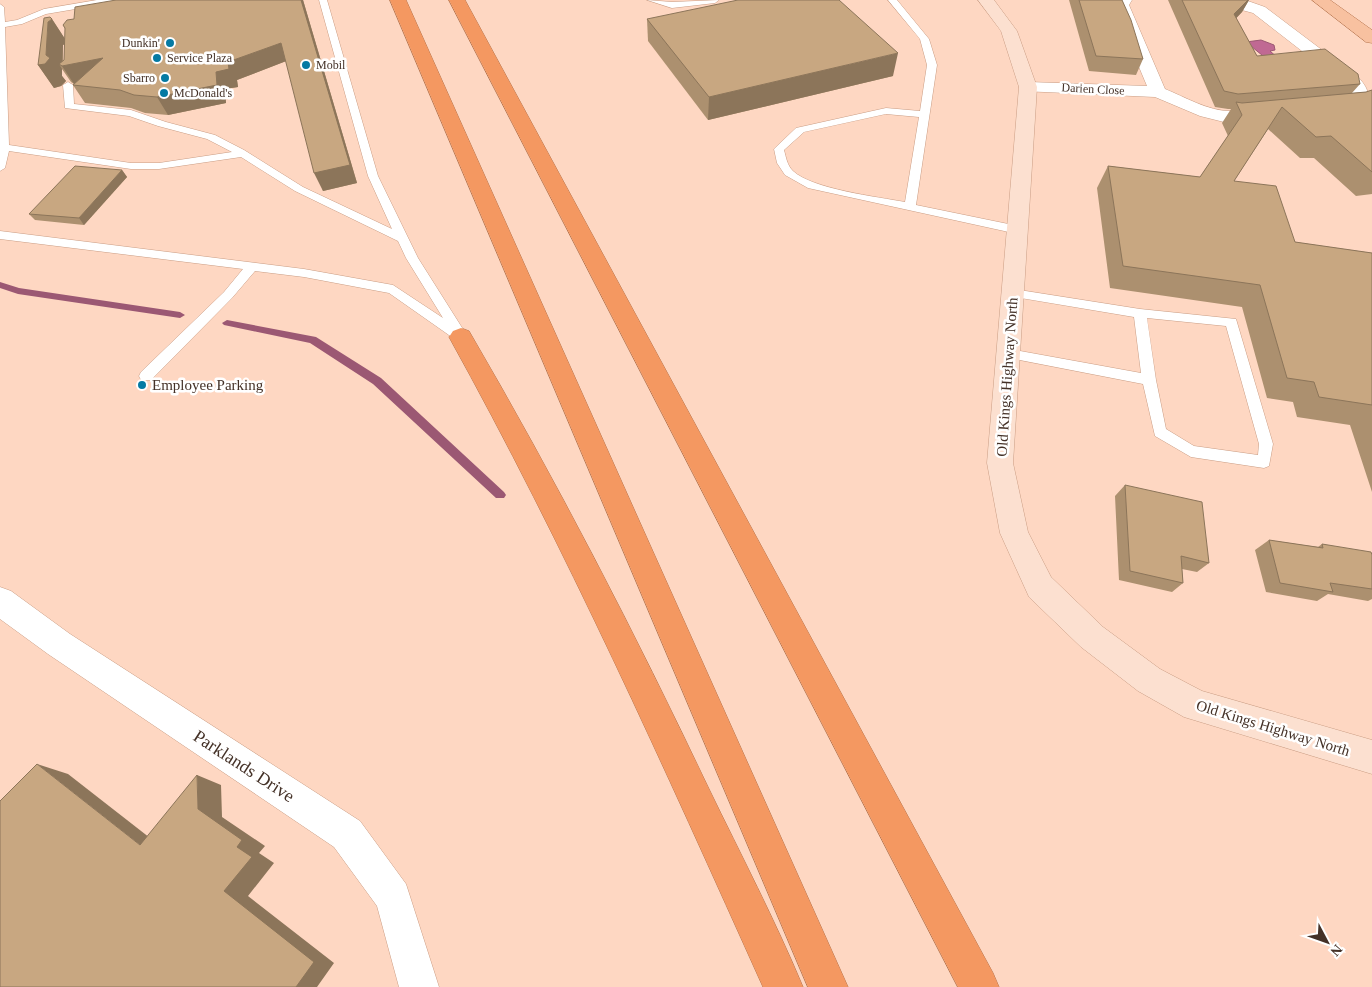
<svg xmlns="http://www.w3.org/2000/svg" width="1372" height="987" font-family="Georgia,serif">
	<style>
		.water { fill: #c06993; stroke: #9b5873 }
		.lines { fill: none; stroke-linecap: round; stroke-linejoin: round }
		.stream { fill: #9b5873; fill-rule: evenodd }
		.lane-casing { stroke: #ca9d84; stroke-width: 1 }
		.street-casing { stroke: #ca9d84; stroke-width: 1 }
		.secondary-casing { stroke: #ca9d84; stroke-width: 1 }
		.primary-casing { stroke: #b6744d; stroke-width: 1 }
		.highway-casing { stroke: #b6744d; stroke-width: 1 }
		.lane { fill: #fff; fill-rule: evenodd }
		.street { fill: #fff; fill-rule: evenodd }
		.secondary { fill: #fce0d0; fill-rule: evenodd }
		.primary { fill: #f8c1a0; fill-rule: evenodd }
		.highway { fill: #f49861; fill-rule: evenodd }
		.wall { fill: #ac906f; fill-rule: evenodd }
		.shaded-wall { fill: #8c755a }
		.building { fill: #c8a781; stroke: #8c755a }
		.poi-dot { fill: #057aa3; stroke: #fff; stroke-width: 2 }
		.labels { text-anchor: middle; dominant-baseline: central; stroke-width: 5; stroke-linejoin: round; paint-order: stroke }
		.far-poi-label { font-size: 12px; fill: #443127; stroke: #fff; text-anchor: start }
		.far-street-label { font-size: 12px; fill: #443127; stroke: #fff }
		.street-label { font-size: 15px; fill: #443127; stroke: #fff }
		.poi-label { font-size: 15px; fill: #443127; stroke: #fff; text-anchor: start }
		.near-street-label { font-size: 18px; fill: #443127; stroke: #fff }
	</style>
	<rect width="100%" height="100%" fill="#fed7c2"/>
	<path class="water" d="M 1261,40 L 1274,45 L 1275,50 L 1270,51 L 1288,67 L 1268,60 L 1246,42 Z"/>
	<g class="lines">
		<g class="stream">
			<path d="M 0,282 L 19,288 L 180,312 L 185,315 L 180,318 L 18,294 L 0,288 Z"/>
			<path d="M 227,320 L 316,337 L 381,378 L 504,492 L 506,495 L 504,498 L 496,498 L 373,384 L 310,343 L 224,325 L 222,323 Z"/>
		</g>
		<defs>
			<g id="lane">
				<path d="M 97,0 L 115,0 L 111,3 L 46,14 L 22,24 L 5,27 L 9,145 L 131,163 L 159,163 L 232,152 L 207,139 L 158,126 L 129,116 L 65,108 L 63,85 L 68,82 L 73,85 L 74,104 L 131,110 L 166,122 L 215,135 L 244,150 L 303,187 L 392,229 L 368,176 L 319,0 L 327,0 L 378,176 L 418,258 L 466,334 L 467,337 L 466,340 L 456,340 L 389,293 L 304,277 L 255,271 L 232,298 L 151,380 L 141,380 L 139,376 L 141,372 L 224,292 L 243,269 L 0,239 L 0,231 L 304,269 L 393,285 L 443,318 L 406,258 L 398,241 L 295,191 L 241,157 L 159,169 L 131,169 L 9,151 L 5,168 L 0,171 L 0,4 L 4,7 L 5,22 L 17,20 L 44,9 Z"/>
				<path d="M 647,0 L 672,2 L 719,0 L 715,3 L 672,8 Z"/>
				<path d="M 888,0 L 897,0 L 929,39 L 937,65 L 916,205 L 1018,226 L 1022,227 L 1024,230 L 1022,233 L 1018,234 L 808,188 L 785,175 L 777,163 L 774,149 L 796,128 L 886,108 L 920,111 L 927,65 L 920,39 ZM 886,114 L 919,117 L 905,202 C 878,197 812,189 793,171 C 787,165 786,157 784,150 L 804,132 Z"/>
				<path d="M 1013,289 L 1140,309 L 1236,319 L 1273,444 L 1269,466 L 1264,468 L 1191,457 L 1155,436 L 1143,384 L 1004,357 L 1002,354 L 1004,351 L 1009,349 L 1141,373 L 1134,317 L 1009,296 L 1007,293 ZM 1147,318 L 1226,326 L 1259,444 L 1258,455 L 1194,446 L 1166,429 L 1156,380 Z"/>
			</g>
			<g id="street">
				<path d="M 1116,0 L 1132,0 L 1129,5 L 1165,89 C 1185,97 1208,111 1230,111 C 1243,111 1256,107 1270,110 L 1272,114 L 1270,118 L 1228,123 L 1200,116 L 1155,97 L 1022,91 L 1019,87 L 1022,83 L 1028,82 L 1147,86 L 1113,5 Z"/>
				<path d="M 1214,0 L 1245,0 L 1265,7 L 1359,78 C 1367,87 1372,96 1364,107 L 1349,112 L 1327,112 L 1324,108 L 1327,104 L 1350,100 L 1350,91 L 1347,86 L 1253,13 L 1216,3 Z"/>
				<path d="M 0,587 L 11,591 L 70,634 L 360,821 L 406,884 L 439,987 L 399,987 L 377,906 L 334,847 L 48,654 L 0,619 Z"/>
			</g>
			<path id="secondary" d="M 978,0 L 994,0 L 1017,31 L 1037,87 L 1013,463 L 1028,532 L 1051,577 L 1103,627 L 1160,669 L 1202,691 L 1372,740 L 1372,774 L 1184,717 L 1138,691 L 1081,647 L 1029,597 L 1000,533 L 987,463 L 1019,87 L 1001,31 Z"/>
			<path id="primary" d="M 1312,0 L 1330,0 L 1372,30 L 1372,43 L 1366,42 Z"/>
			<g id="highway">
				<path d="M 390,0 L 406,0 L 848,987 L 808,987 Z"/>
				<path d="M 449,0 L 465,0 L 993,973 L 999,987 L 958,987 Z"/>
				<path d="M 461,328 L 469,331 C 556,480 635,633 709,789 C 741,855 775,920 803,987 L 763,987 C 664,767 566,548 449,337 L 453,331 Z"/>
			</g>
		</defs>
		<use href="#lane" class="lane-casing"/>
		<use href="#street" class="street-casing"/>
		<use href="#secondary" class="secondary-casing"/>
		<use href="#primary" class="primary-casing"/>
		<use href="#highway" class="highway-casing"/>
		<use href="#lane" class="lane"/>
		<use href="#street" class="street"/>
		<use href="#secondary" class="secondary"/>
		<use href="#primary" class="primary"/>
		<use href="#highway" class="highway"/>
	</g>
	<g class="wall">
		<path d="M 116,0 L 303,0 L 357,183 L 323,191 L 286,61 L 237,80 L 238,87 L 225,89 L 226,103 L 168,115 L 145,113 L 131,108 L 85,103 L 73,85 L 74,84 L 71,82 L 62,69 L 62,76 L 66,81 L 61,86 L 54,88 L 38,65 L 52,19 L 65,39 L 65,29 L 63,25 ZM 65,44 L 64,60 L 63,61 L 63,45 Z"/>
		<path d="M 1069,0 L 1122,0 L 1143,59 L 1136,75 L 1089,71 Z"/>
		<path d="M 1168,0 L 1249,0 L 1242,12 L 1236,18 L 1257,56 L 1360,84 L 1352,93 L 1366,92 L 1372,90 L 1372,194 L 1356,196 L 1314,158 L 1300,158 L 1268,129 L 1234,181 L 1295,242 L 1372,253 L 1372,492 L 1350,425 L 1297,417 L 1293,402 L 1267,398 L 1242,307 L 1110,288 L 1097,188 L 1108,166 L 1200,177 L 1228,136 L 1222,123 L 1231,109 L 1228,109 L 1215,107 Z"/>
		<path d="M 647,19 L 893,76 L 708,120 L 648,41 Z"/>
		<path d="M 122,170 L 127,177 L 84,225 L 35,220 L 29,214 Z"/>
		<path d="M 1125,485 L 1209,563 L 1197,572 L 1182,569 L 1183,583 L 1172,592 L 1119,580 L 1115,496 Z"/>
		<path d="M 1269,540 L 1318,547 L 1322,544 L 1372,555 L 1372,599 L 1368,601 L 1328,594 L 1317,601 L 1266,592 L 1255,550 Z"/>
	</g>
	<g class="shaded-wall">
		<path d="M 301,0 L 303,0 L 357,183 L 323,191 L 314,173 Z"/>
		<path d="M 1248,0 L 1249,0 L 1242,12 L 1226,29 L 1234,14 Z"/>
		<path d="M 52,19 L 67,42 L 63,45 L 62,66 L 103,58 L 74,84 L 62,66 L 59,64 L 62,69 L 62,76 L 66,81 L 61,86 L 54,88 L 38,65 L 46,55 L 48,22 Z"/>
		<path d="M 281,43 L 289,60 L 237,80 L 238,87 L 225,89 L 226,103 L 168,115 L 157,97 L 216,72 L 228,62 Z"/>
		<path d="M 898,53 L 893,76 L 708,120 L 709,97 Z"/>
		<path d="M 122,170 L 127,177 L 84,225 L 79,218 Z"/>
		<path d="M 37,764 L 68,774 L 168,852 L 140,845 Z"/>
		<path d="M 197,775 L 221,785 L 222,817 L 265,846 L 259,853 L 274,863 L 248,896 L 334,963 L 317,987 L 296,987 L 224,891 L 237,847 L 198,809 Z"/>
	</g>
	<g class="building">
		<path d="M 116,0 L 301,0 L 350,165 L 314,173 L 281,43 L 228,62 L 229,69 L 216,72 L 217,85 L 157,97 L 134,95 L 120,90 L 73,85 L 103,58 L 62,66 L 59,64 L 64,60 L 65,28 L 63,25 L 67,20 L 74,19 L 75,7 Z"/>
		<path d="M 738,0 L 839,0 L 898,53 L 709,97 L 647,19 Z"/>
		<path d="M 1079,0 L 1122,0 L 1131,20 L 1143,59 L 1096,56 Z"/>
		<path d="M 1182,0 L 1248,0 L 1234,14 L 1257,56 L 1325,49 L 1358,74 L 1360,84 L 1238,94 L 1224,91 Z"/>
		<path d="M 50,17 L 52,19 L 48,22 L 46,55 L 50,58 L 45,64 L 38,65 L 44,18 Z"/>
		<path d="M 1372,90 L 1372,172 L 1331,136 L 1316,137 L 1282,107 L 1234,181 L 1276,186 L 1295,242 L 1372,253 L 1372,405 L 1319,397 L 1314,382 L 1287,378 L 1260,285 L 1123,266 L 1108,166 L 1200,177 L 1242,115 L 1236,102 L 1242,103 L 1366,92 Z"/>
		<path d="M 75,166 L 122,170 L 79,218 L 29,214 Z"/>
		<path d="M 1125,485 L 1202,502 L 1209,563 L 1181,556 L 1183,583 L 1130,571 Z"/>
		<path d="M 1269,540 L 1323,548 L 1322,544 L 1371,552 L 1372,555 L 1372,589 L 1330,583 L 1333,592 L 1280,583 Z"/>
		<path d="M 37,764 L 140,845 L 197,775 L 198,809 L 242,840 L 237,847 L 252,857 L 224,891 L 314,962 L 296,987 L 0,987 L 0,801 Z"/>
	</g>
	<g class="poi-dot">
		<circle cx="170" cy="43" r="5"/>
		<circle cx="157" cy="58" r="5"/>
		<circle cx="306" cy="65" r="5"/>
		<circle cx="165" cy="78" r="5"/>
		<circle cx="164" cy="93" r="5"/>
		<circle cx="142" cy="385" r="5"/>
	</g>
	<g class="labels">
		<g class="far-poi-label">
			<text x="160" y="43" text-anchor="end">Dunkin'</text>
			<text x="167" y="58">Service Plaza</text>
			<text x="316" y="65">Mobil</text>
			<text x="155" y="78" text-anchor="end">Sbarro</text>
			<text x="174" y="93">McDonald's</text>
		</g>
		<g class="far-street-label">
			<text transform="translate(1093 89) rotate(3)">Darien Close</text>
		</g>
		<g class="street-label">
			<text transform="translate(1007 377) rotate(-86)">Old Kings Highway North</text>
			<text transform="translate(1273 728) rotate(17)">Old Kings Highway North</text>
		</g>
		<g class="poi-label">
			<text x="152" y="385">Employee Parking</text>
		</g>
		<g class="near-street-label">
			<text transform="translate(244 766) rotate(33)">Parklands Drive</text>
		</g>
	</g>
	<g transform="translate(1327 942) rotate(131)" stroke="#ffffff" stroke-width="4" paint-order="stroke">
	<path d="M0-4L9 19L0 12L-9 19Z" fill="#443127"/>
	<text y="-8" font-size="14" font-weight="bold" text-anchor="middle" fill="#443127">N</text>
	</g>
</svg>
